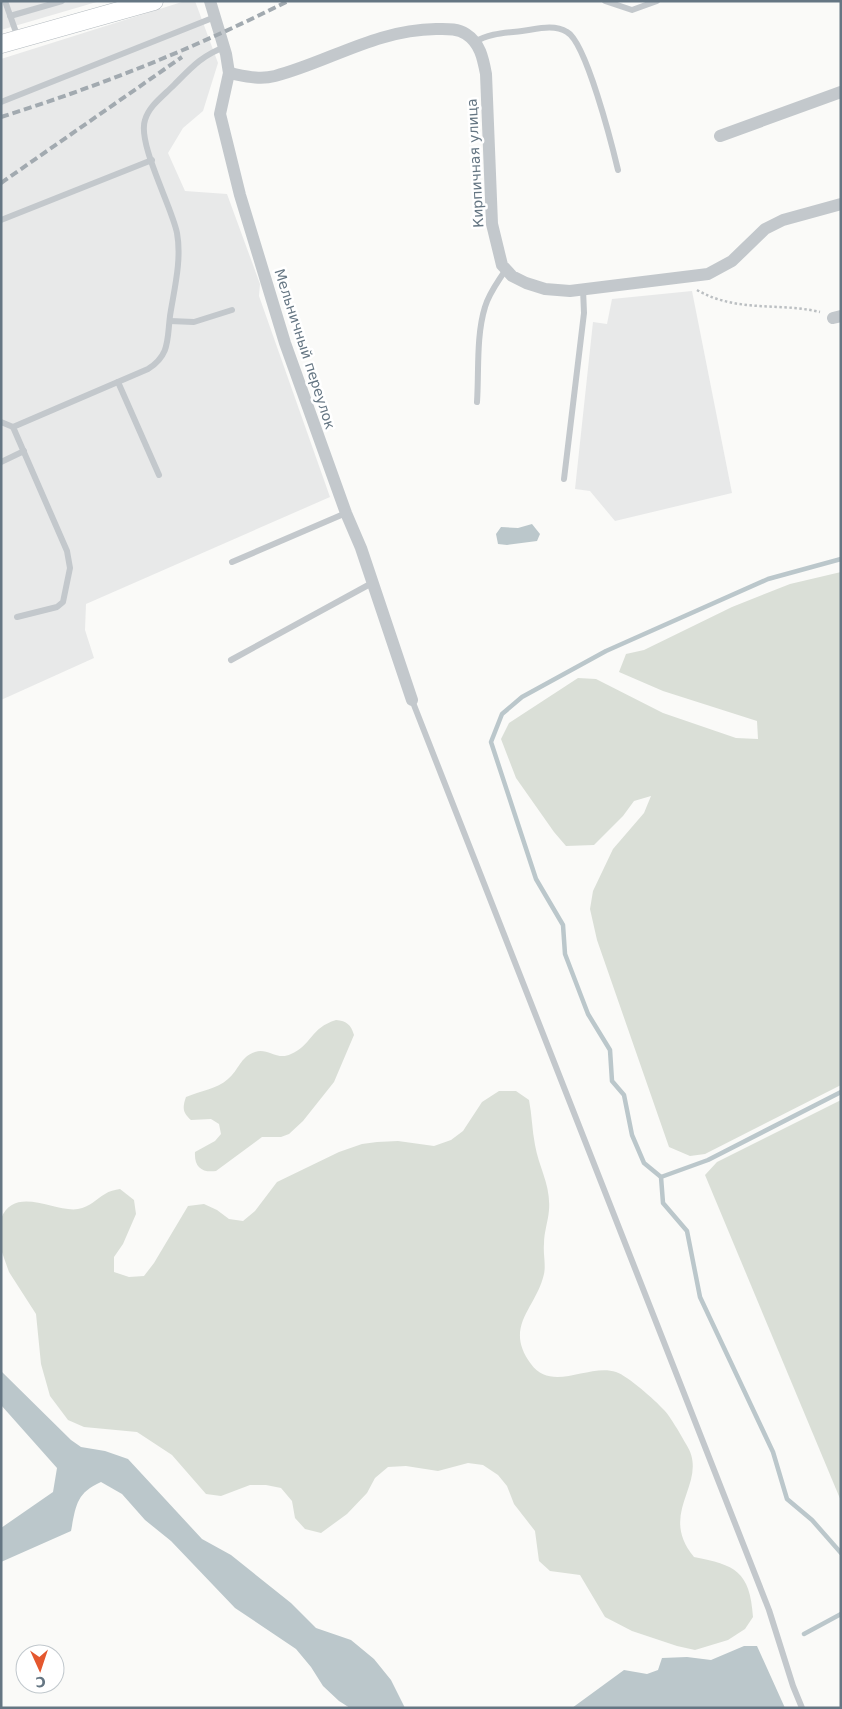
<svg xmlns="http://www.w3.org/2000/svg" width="842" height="1709" font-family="'DejaVu Sans',sans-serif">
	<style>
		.built { fill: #e8e9e9 }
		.green { fill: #dadfd7 }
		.water { fill: #bbc7cb }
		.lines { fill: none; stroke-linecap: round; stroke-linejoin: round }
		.stream { stroke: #bbc7cb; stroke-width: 4.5 }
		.secondary-casing { stroke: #b3babf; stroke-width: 19 }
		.path { stroke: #bbbfc2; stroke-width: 2.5; stroke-dasharray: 2.5 2.5; stroke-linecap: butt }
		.lane { stroke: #c3c8cc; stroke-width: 6 }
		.street { stroke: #c3c8cc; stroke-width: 12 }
		.secondary { stroke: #fff; stroke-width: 18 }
		.rail { stroke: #a2aab0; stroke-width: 4; stroke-dasharray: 8 4; stroke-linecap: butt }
		.labels { text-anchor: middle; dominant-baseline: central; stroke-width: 5; stroke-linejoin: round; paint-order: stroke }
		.street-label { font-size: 14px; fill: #657683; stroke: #fff }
	</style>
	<rect width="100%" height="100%" fill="#fafaf8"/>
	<g class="built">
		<path d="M 1,1 L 100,1 L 1,30 Z"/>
		<path d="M 185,1 L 195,1 L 218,63 L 203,111 L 183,128 L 168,153 L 185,191 L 227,194 L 260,284 L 259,296 L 330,497 L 86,604 L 85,630 L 94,658 L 1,700 L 1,59 Z"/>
		<path d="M 692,291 L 732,493 L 615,521 L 590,491 L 575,489 L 593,322 L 607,324 L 612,299 Z"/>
	</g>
	<g class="green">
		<path d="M 841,572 L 841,1085 L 705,1154 L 690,1156 L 669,1147 L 597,940 L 590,909 L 593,891 L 613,849 L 644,813 L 651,796 L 634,801 L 623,816 L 594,845 L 566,846 L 554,832 L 516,778 L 501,739 L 509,723 L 578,678 L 596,679 L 663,713 L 736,738 L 758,739 L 757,721 L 663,691 L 619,672 L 626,654 L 644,650 L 732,607 L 790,584 Z"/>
		<path d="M 336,1020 C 347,1021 351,1025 354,1035 L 334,1082 L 303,1121 L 289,1134 L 281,1137 L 262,1137 L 216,1171 C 202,1173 194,1167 195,1152 L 215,1141 L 221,1134 L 219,1124 L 211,1119 L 191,1120 C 183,1113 182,1108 186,1097 C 200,1091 217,1089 228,1079 C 239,1070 240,1057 255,1052 C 267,1047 277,1061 291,1054 C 312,1045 310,1028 336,1020 Z"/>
		<path d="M 499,1091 L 516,1091 L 529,1100 C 532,1115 532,1130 535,1145 C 539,1168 551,1185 549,1210 C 548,1222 544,1232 544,1244 C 543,1254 546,1264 544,1274 C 536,1309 503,1326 531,1364 C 552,1393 589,1363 616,1372 C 628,1376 655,1400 664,1410 C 670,1416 681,1435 686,1444 C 711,1483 656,1511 694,1557 C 735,1565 750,1571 753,1617 L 745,1629 L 728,1640 L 695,1650 L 677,1646 L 632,1631 L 605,1617 L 580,1575 L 550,1571 L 539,1561 L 535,1531 L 514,1504 L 507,1486 L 498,1475 L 483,1465 L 468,1463 L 438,1471 L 406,1466 L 388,1467 L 375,1478 L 367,1493 L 347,1514 L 321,1533 L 305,1529 L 295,1518 L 292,1501 L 281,1488 L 266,1485 L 250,1485 L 221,1496 L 206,1494 L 172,1455 L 137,1432 L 84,1427 L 68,1420 L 50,1396 L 41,1364 L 36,1314 L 9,1272 L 4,1258 L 1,1249 L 1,1219 C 14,1184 56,1213 78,1209 C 90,1207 96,1199 105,1194 C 109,1191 115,1190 120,1189 L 134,1200 L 136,1214 L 123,1244 L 114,1257 L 114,1272 L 129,1277 L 144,1276 L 154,1263 L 188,1206 L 204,1204 L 217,1210 L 229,1219 L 243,1221 L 255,1211 L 277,1182 L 339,1152 L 362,1144 L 377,1142 L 398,1141 L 434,1146 L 451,1140 L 463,1131 L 482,1102 Z"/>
		<path d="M 841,1100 L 841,1501 L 705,1175 L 717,1162 Z"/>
	</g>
	<g class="water">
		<path d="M 532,524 L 540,534 L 537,541 L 507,545 L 498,544 L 496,534 L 501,527 L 518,528 Z"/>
		<path d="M 1,1371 L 71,1440 L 81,1447 L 105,1451 L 128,1459 L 202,1539 L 231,1555 L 291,1603 L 316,1628 L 351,1640 L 374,1659 L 391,1680 L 405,1708 L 350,1708 L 339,1701 L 323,1686 L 311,1667 L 296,1649 L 235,1608 L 171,1541 L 145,1520 L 122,1494 L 101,1482 C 76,1493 76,1506 71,1531 L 1,1562 L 1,1528 L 53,1492 L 57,1468 L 1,1405 Z"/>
		<path d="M 744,1646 L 757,1646 L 785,1708 L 572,1708 L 624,1670 L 647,1674 L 658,1670 L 662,1658 L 687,1657 L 711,1660 Z"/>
	</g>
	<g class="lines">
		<g class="stream">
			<path d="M 841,559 L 768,579 L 606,651 L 522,697 L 502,714 L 491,742 L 536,879 L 563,925 L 565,954 L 588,1014 L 610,1050 L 612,1081 L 624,1095 L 632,1135 L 644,1163 L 661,1177 L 663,1203 L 687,1231 L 700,1297 L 773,1452 L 787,1499 L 812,1520 L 841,1553"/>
			<path d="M 661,1177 L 708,1160 L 841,1092"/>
			<path d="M 804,1634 L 841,1614"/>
		</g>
		<defs>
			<path id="secondary" d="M 1,44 L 154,1"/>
		</defs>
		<use href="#secondary" class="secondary-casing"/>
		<path class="path" d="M 697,290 C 737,313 778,302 820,312"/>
		<g class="lane">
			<path d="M 5,1 L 18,38"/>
			<path d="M 605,1 L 632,10 L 657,1"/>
			<path d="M 10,16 L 62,1"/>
			<path d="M 475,42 C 489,33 506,33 522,31 C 537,29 554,24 567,32 C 586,42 612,145 618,170"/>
			<path d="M 1,102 L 215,17"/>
			<path d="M 1,220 L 152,160"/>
			<path d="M 170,321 L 194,322 L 232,310"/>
			<path d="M 118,382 L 159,475"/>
			<path d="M 477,402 C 479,372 476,336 485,307 C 489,293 498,282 506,269"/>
			<path d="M 1,422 L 13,427"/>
			<path d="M 1,462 L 24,451"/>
			<path d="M 564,479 L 584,313 L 583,289"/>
			<path d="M 232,562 L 346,513"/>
			<path d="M 17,617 L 57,607 L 63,602 L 70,568 L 67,551 L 13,427 L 148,369 C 170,355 167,340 170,316 C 174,290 182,260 177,233 C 172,207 137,143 145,120 C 149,106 163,96 174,85 C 190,69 202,55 225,47"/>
			<path d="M 231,660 L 372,583"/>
			<path d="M 412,700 L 769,1610 L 793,1686 L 802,1708"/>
		</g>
		<g class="street">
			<path d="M 210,1 L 226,54 L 229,73 L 220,114 L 240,195 L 285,343 L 346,513 L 361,548 L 412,700"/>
			<path d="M 229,73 C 245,76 259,80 275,76 C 331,61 375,30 436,29 C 446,29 457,28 466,34 C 480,43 483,58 486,74 L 492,224 L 502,265 L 512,276 L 526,283 L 545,289 L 570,291 L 708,274 L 732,261 L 765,229 L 783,220 L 841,204"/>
			<path d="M 720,136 L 841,92"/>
			<path d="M 833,318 L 841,316"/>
		</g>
		<use href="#secondary" class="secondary"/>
		<g class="rail">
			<path d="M 1,117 C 100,86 195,48 288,1"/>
			<path d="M 1,183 L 182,57"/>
		</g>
	</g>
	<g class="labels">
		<g class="street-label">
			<text transform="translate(475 163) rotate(-93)">Кирпичная улица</text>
			<text transform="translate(305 349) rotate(72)">Мельничный переулок</text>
		</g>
	</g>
	<rect width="842" height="1709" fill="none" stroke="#657683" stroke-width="5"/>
	<g transform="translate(40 1669) rotate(177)"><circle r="24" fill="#ffffff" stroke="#c1c8cd"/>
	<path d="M0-4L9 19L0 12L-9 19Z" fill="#e4572e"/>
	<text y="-8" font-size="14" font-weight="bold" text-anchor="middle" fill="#657683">С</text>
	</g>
</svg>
